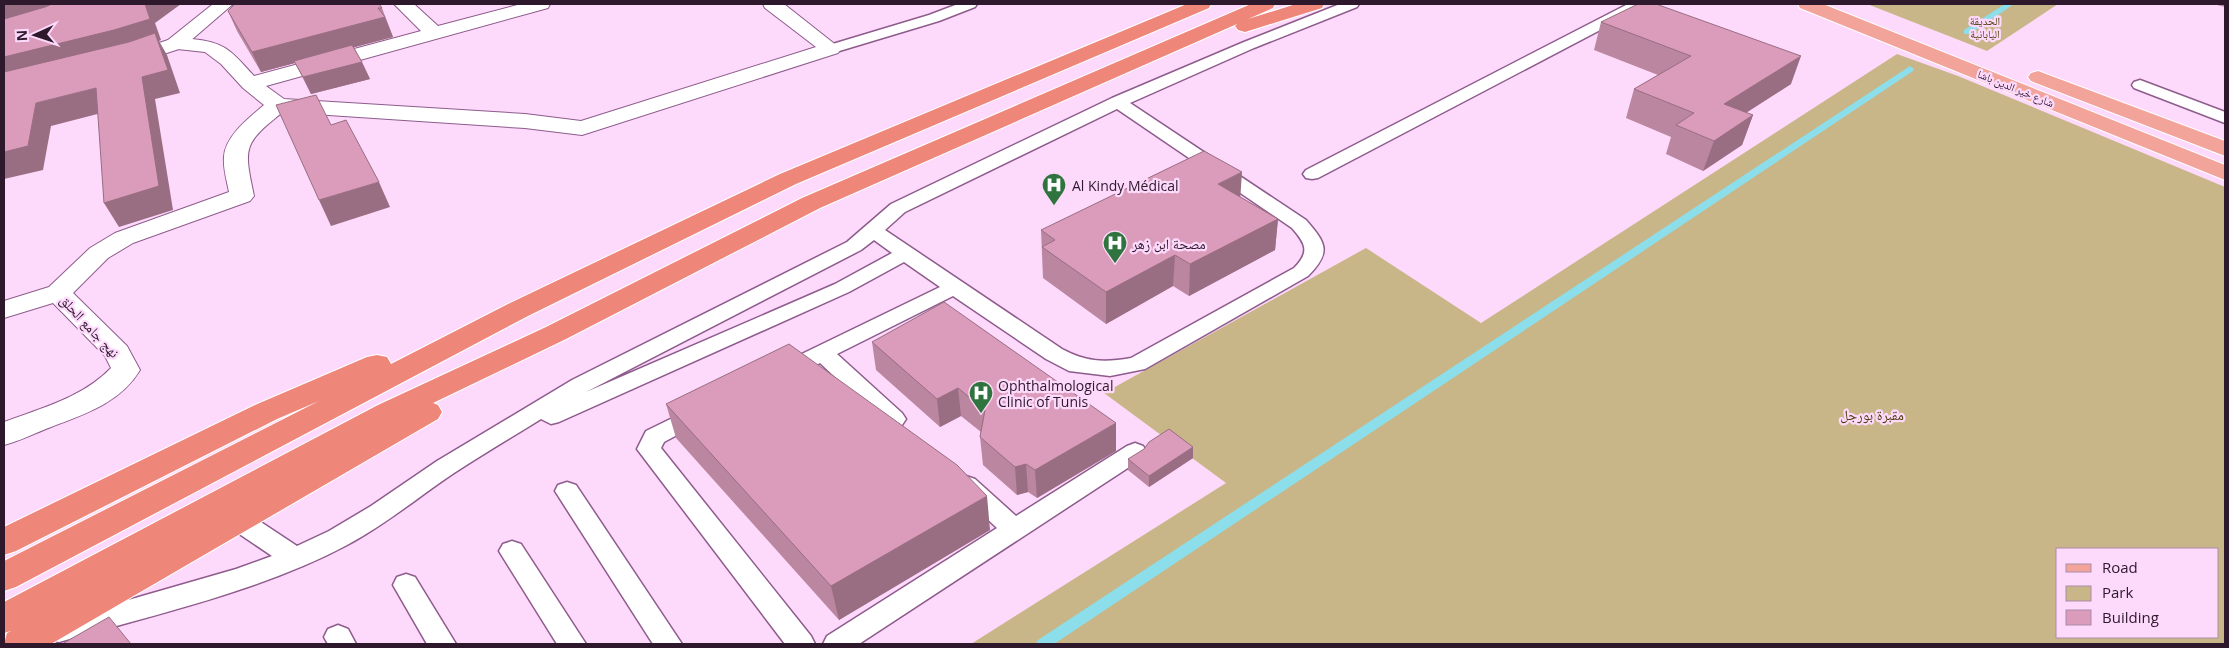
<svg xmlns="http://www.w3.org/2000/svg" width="2229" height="648" font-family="'Open Sans','Noto Naskh Arabic',sans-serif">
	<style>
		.green { fill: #c8b689; fill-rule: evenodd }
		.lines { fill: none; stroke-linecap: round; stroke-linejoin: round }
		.stream { fill: #8cdeeb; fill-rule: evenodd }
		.service-casing { stroke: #8e5b8c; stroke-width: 3 }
		.minor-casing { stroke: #8e5b8c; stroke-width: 2 }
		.tertiary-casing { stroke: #8e5b8c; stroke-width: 2 }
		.primary-casing { stroke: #fff; stroke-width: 2 }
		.trunk-casing { stroke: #fff; stroke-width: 2 }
		.service { fill: #fff; fill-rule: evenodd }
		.minor { fill: #fff; fill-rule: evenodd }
		.tertiary { fill: #fff; fill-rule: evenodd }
		.primary { fill: #f2a49b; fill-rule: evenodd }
		.trunk { fill: #ee867a; fill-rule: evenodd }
		.wall { fill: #bb86a0 }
		.shaded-wall { fill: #996d82 }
		.building { fill: #da9cba; stroke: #996d82 }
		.labels { text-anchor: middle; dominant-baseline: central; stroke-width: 4.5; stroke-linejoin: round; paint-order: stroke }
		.far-park-label { font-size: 11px; fill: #4e3d0d; stroke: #fddafb }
		.far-street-label { font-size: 11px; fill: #2d182c; stroke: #fddafb }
		.poi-label { font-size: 14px; fill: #2d182c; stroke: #fddafb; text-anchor: start }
		.street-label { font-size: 14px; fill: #2d182c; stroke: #fddafb }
		.park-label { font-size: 14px; fill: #4e3d0d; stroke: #fddafb }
	</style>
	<rect width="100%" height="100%" fill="#fddafb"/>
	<g class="green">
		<path d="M 1867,4 L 2058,4 L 1987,51 Z"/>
		<path d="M 1897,54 L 1958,76 L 2225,187 L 2225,644 L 971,644 L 1226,483 L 1104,393 L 1366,248 L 1481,323 ZM 2058,549 L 2218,549 L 2218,637 L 2058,637 Z"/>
	</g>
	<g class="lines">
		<g class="stream">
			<path d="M 2005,4 L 2014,4 L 1970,34 L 1964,34 L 1964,30 Z"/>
			<path d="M 1910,66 L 1914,69 L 1913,71 L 1054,644 L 1036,644 L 1038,640 Z"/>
		</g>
		<defs>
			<g id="service">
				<path d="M 958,4 L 977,4 L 975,7 L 939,21 L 836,52 L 826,52 L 823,49 L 826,46 L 929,15 Z"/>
				<path d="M 1340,4 L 1359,4 L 1357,7 L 1254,48 L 1130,103 L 1306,220 C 1326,243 1332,252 1308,276 L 1145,369 L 1110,376 L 1069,371 L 1046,359 L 953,296 L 837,354 L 902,413 L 906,419 L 902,425 L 894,427 L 886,425 L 820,363 C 806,370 792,380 777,376 L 774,371 L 777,366 L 940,287 L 904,262 L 849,292 L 559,422 L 551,424 L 541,419 C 512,437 483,454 454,473 C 418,497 385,525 347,545 C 261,591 153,615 59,642 L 49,639 L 45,631 L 49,623 L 59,620 L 236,569 L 272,556 L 229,527 L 225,520 L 229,513 L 238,510 L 247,513 L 297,546 L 329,531 L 371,506 L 437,461 L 572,380 L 847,242 L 891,204 L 1112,98 L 1244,42 ZM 1117,109 L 1292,228 C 1306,244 1310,252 1294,268 L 1131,358 C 1103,363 1087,362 1062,349 L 885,230 L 905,212 ZM 874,240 L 892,253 L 835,284 L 586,392 L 861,250 Z"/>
				<path d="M 1628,4 L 1646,4 L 1644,7 L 1318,178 L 1312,179 L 1306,178 L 1303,174 L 1306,170 Z"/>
				<path d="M 2140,80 L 2225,112 L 2225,123 L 2134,88 L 2132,85 L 2134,82 Z"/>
				<path d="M 697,406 L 705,408 L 709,414 L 705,420 L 664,442 L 661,448 L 811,636 L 815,644 L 785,644 L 637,449 L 646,431 Z"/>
				<path d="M 1135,443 L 1143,446 L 1147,452 L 1143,458 L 859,644 L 823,644 L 827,636 L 997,528 L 957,491 L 954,485 L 957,479 L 966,476 L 975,479 L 1016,516 L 1127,446 Z"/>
				<path d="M 567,482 L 576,485 L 682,644 L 653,644 L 555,491 L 558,485 Z"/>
				<path d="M 512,541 L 521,544 L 586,644 L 557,644 L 499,551 L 503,544 Z"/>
				<path d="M 406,574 L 415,577 L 456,644 L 427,644 L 393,585 L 397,577 Z"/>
				<path d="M 338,625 L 348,629 L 356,644 L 328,644 L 324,637 L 328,629 Z"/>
			</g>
			<path id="minor" d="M 394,4 L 414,4 L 438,26 L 521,4 L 550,4 L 548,8 L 266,86 L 284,99 L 525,114 L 581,121 L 816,47 L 765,8 L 763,4 L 784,4 L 841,49 L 838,53 L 582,135 L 525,128 L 283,112 C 242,144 244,148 254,196 L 250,201 L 133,243 L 108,258 L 73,293 L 127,346 L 140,370 C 120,403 85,414 51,427 C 35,433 20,441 4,445 L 4,422 C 41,408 82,398 111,368 L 105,356 L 53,303 L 4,318 L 4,301 L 49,287 L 90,248 L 115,233 L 229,192 C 227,181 223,169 224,157 C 225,136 249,118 264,105 L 243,88 L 221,64 L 205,52 L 168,48 L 165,44 L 168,40 C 176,38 183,39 192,39 C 226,42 232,52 254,76 L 421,31 Z"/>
			<path id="tertiary" d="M 213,4 L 233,4 L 182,48 L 127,66 L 120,64 L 117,60 L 120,56 L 168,40 Z"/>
			<g id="primary">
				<path d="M 1798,4 L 1823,4 L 2225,165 L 2225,180 L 1800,8 Z"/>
				<path d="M 2038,71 L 2225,141 L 2225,156 L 2031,81 L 2028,77 L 2031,73 Z"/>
			</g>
			<g id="trunk">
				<path d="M 1187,4 L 1211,4 L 1209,8 L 796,184 L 528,316 L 16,587 L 4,591 L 4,561 L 319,401 L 277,419 L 16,551 L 4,555 L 4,527 L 255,405 L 367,357 L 377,355 L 387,357 L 391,364 L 508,304 L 780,174 Z"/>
				<path d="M 1251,4 L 1275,4 L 1273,8 L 1248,19 L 1296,4 L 1324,4 L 1322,8 L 1245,32 L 1238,30 L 1235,26 L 1237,24 L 820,208 L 566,339 L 433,403 L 438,405 L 442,412 L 438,419 L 51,644 L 4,644 L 7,633 L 11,631 L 4,633 L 4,602 L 378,405 L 546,327 L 802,198 Z"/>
			</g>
		</defs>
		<use href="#service" class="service-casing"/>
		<use href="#minor" class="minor-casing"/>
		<use href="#tertiary" class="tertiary-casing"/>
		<use href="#primary" class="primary-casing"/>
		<use href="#trunk" class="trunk-casing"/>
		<use href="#service" class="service"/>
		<use href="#minor" class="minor"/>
		<use href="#tertiary" class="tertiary"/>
		<use href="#primary" class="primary"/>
		<use href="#trunk" class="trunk"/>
	</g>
	<g class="wall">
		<path d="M 234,4 L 379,4 L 382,8 L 393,37 L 354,47 L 370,79 L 311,94 L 295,63 L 261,72 L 237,31 L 228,11 L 234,5 Z"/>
		<path d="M 2213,4 L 2225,4 L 2225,7 Z"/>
		<path d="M 1601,22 L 1791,84 L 1746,113 L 1753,115 L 1742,145 L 1703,171 L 1666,154 L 1671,137 L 1626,118 L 1634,89 L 1658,75 L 1594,50 Z"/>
		<path d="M 1240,197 L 1278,219 L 1275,250 L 1189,296 L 1173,286 L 1106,324 L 1043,278 L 1041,230 Z"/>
		<path d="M 872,342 L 1116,451 L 1037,498 L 1028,492 L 1017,495 L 983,465 L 980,437 L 981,432 L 961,416 L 940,427 L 876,370 Z"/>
		<path d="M 666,404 L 990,530 L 839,620 L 676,438 Z"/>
		<path d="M 1193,458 L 1149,487 L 1128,470 L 1128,459 Z"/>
	</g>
	<g class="shaded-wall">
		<path d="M 4,4 L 68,4 L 4,29 Z"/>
		<path d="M 145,4 L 181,4 L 155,23 L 161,40 L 159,41 L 167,55 L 180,93 L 155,99 L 173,210 L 119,227 L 104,203 L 142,77 L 4,83 L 4,57 Z"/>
		<path d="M 385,17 L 393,37 L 261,72 L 252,52 Z"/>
		<path d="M 1801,56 L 1791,84 L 1714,133 L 1724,104 Z"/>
		<path d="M 362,62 L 370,79 L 311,94 L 303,77 Z"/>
		<path d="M 96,88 L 109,111 L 51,126 L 43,170 L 4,179 L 4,152 L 36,103 Z"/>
		<path d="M 1753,115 L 1742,145 L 1703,171 L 1714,141 Z"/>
		<path d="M 1242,172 L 1240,202 L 1218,184 Z"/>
		<path d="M 379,182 L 390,207 L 331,226 L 319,200 Z"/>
		<path d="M 1278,219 L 1275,250 L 1189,296 L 1190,264 Z"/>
		<path d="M 1175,255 L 1173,286 L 1106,324 L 1106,292 Z"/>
		<path d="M 958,388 L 961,416 L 940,427 L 937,399 Z"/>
		<path d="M 1116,423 L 1116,451 L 1037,498 L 1035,470 Z"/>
		<path d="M 1193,447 L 1193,458 L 1149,487 L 1149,476 Z"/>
		<path d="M 1026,464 L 1028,492 L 1017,495 L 1015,467 Z"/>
		<path d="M 987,496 L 990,530 L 839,620 L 831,586 Z"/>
	</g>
	<g class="building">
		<path d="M 52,4 L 145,4 L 150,19 L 114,30 L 4,57 L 4,19 L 45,7 Z"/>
		<path d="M 235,4 L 379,4 L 382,8 L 378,8 L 385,17 L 252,52 L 228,11 Z"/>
		<path d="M 1638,4 L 1656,4 L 1801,56 L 1724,104 L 1753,115 L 1714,141 L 1676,125 L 1694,113 L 1634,89 L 1691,56 L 1601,22 Z"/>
		<path d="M 155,33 L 168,70 L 142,77 L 159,186 L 104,203 L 96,88 L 36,103 L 28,146 L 4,152 L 4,72 L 129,42 Z"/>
		<path d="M 352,45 L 362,62 L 303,77 L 294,61 Z"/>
		<path d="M 316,95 L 331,125 L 346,120 L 379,182 L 319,200 L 276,105 Z"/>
		<path d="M 1204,151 L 1242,172 L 1218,184 L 1278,219 L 1190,264 L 1175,255 L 1106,292 L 1042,247 L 1055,240 L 1041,230 Z"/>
		<path d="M 944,302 L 1116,423 L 1035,470 L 1026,464 L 1015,467 L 980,437 L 985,410 L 958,388 L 937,399 L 872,342 Z"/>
		<path d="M 789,344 L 957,465 L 987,496 L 831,586 L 666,404 Z"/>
		<path d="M 1169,429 L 1193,447 L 1149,476 L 1128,459 L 1144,449 L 1149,442 Z"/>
		<path d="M 109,617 L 131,644 L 62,644 Z"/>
	</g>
	<defs>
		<symbol id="hospital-pin" viewBox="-11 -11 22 30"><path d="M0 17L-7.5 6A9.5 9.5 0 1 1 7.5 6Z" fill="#2f733e" stroke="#fddafb"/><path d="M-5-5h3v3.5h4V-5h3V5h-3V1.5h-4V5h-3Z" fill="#fff"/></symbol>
	</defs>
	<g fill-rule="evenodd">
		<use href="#hospital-pin" x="1040" y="171" width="28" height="38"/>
		<use href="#hospital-pin" x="1101" y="229" width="28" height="38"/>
		<use href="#hospital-pin" x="967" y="379" width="28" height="38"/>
	</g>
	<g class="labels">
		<g class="far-park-label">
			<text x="1985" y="20">الحديقة<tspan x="1985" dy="13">اليابانية</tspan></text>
		</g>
		<g class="far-street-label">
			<text transform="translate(2016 88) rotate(22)">شارع خير الدين باشا</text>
		</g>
		<g class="poi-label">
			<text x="1072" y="185">Al Kindy Médical</text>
			<text x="1132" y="243">مصحة ابن زهر</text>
			<text x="998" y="385">Ophthalmological<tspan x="998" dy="16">Clinic of Tunis</tspan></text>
		</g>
		<g class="street-label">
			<text transform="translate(90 326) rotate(47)">نهج جامع الحلق</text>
		</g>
		<g class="park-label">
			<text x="1872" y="414">مقبرة بورجل</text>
		</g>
	</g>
	<rect width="2229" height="648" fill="none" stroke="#2d182c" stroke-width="10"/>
	<rect x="2056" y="548" width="162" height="90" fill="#fddafb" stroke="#aa8ca8"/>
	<rect x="2066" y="564" width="25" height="8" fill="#f2a49b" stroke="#aa8ca8"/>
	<text x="2102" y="573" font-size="15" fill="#2d182c">Road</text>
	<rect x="2066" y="586" width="25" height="15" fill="#c8b689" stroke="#aa8ca8"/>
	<text x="2102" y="598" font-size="15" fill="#2d182c">Park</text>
	<rect x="2066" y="610" width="25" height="15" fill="#da9cba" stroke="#aa8ca8"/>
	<text x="2102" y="623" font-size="15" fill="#2d182c">Building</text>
	<g transform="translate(35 35) rotate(267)" stroke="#fddafb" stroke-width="4" paint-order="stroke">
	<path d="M0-4L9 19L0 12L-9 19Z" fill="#2d182c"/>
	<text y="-8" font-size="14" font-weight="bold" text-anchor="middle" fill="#2d182c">N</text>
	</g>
</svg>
